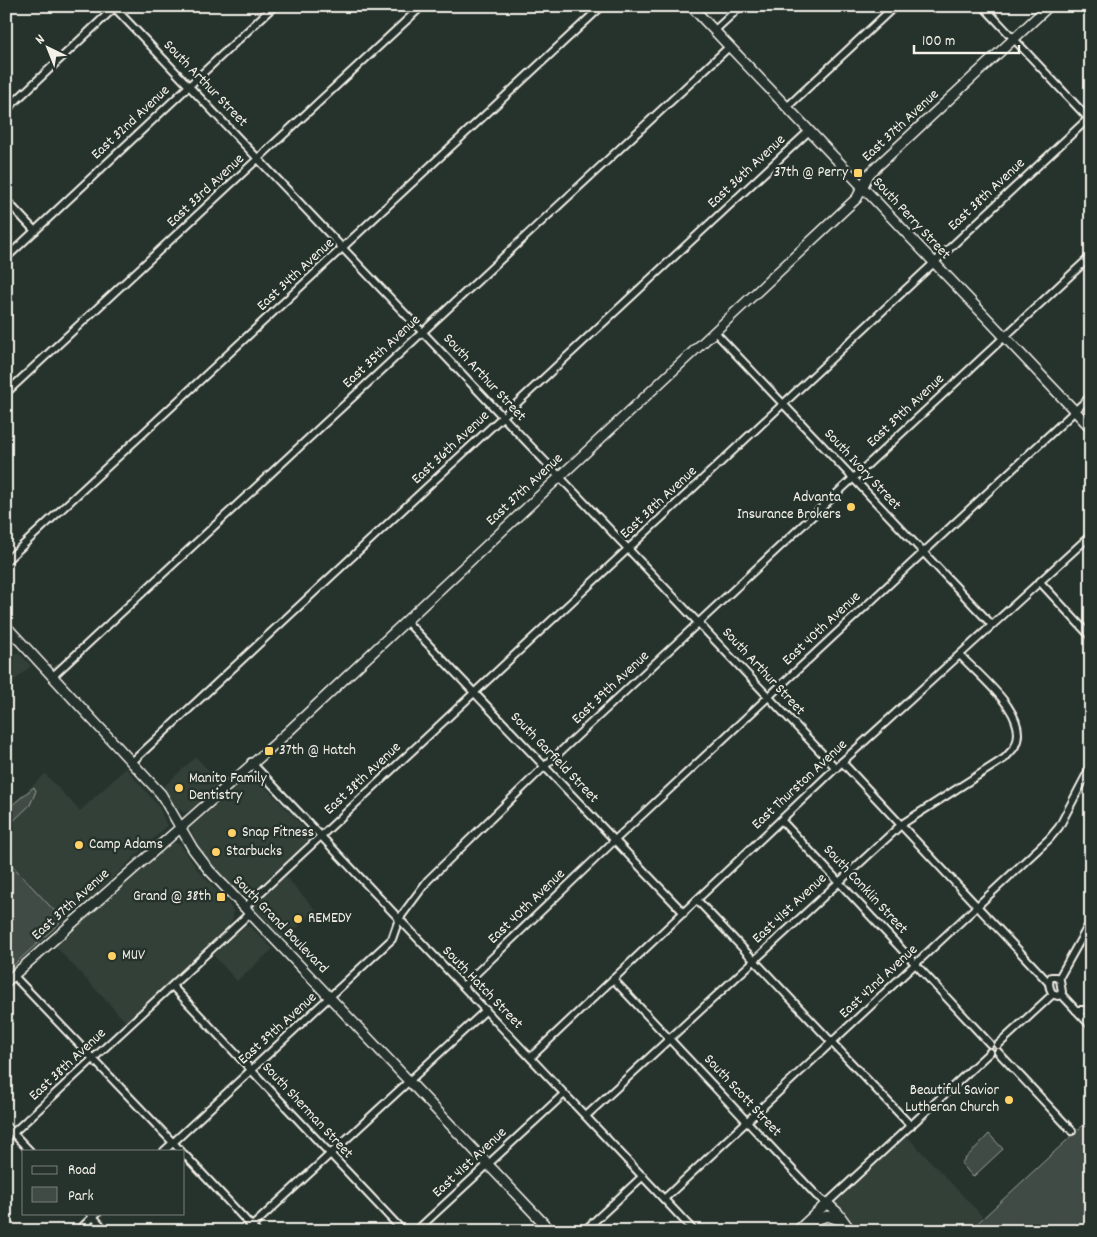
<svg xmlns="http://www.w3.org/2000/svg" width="1097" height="1237" font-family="Dekko,sans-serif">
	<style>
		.built { fill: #333f39 }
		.green { fill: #414b45; stroke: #9a9e96 }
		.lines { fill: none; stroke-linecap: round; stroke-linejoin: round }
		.street-casing { stroke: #f4f1e8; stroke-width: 10 }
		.secondary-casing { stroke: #f4f1e8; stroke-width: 12 }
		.street { stroke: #26332d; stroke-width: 6 }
		.secondary { stroke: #26332d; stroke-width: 9 }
		.poi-dot { fill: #ffd166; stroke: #26332d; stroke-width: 2 }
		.labels { text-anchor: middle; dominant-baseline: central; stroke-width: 5; stroke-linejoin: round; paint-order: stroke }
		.street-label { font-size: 15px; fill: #f4f1e8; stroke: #26332d }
		.poi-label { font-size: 15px; fill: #f4f1e8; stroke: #26332d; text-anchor: start }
	</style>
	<rect width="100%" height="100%" fill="#26332d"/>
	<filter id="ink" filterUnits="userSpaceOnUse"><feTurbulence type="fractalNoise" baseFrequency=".02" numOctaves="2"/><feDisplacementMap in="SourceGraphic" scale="10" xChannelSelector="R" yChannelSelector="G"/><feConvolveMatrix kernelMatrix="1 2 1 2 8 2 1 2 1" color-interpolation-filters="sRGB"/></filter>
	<g filter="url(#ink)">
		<g class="built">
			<path d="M 18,652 L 31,666 L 6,688 L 6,663 Z"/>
			<path d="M 196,757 L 220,783 L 191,811 L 183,812 L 176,807 L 163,787 Z"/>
			<path d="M 126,768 L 159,807 L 167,826 L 90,899 L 77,907 L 63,920 L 6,859 L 14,849 L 6,841 L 6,810 L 45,774 L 80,811 Z"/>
			<path d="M 247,772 L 252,773 L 311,835 L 309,840 L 247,897 L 242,896 L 210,863 L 197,845 L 190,828 L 192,822 Z"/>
			<path d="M 172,842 L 180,844 L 196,868 L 228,903 L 233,911 L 233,917 L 231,923 L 126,1022 L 55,946 Z"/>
			<path d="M 285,876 L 316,910 L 284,940 L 255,908 L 256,903 Z"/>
			<path d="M 245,926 L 251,927 L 273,949 L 237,981 L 213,955 Z"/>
			<path d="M 907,1136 L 983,1217 L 969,1231 L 859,1231 L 837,1207 L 837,1201 Z"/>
		</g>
		<g class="green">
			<path d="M 34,787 L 36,791 L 30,805 L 6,828 L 6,810 Z"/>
			<path d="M 6,859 L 63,920 L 6,972 Z"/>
			<path d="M 1091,1118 L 1091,1231 L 969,1231 Z"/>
			<path d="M 989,1134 L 1003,1149 L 973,1177 L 961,1163 Z"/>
		</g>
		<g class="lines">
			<defs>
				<g id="street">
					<path d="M 113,6 L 836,768"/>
					<path d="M 983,6 L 1088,118"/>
					<path d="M 714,31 L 741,6"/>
					<path d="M 786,108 L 895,6"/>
					<path d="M 6,110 L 114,8"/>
					<path d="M 6,200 L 35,231"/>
					<path d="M 6,258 L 274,6"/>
					<path d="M 715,332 L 992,625"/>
					<path d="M 6,393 L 422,6"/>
					<path d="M 6,561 L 602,6"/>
					<path d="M 1040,582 L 1091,637"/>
					<path d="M 406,621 L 684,913"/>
					<path d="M 53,676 L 729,47"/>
					<path d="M 132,762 L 809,131"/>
					<path d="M 251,762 L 694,1231"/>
					<path d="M 842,762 L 1049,983"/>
					<path d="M 781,820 L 990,1044"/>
					<path d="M 697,900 L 911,1126"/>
					<path d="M 244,908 L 1091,116"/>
					<path d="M 13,975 L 181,1151"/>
					<path d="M 1051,977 L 1056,977 L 1060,980 L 1062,992 L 1058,996 C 1050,995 1047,983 1051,977 Z"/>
					<path d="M 1059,978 L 1091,921"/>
					<path d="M 613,979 L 817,1196 L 827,1203 L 990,1052"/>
					<path d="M 172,986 L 403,1231"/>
					<path d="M 463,986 L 615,840 L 1091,396"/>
					<path d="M 1061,994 L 1091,1026"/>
					<path d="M 1076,1010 L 1091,1010"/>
					<path d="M 998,1045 L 1053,994"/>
					<path d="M 998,1052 L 1072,1131"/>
					<path d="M 531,1057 L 842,762 L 1091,535"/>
					<path d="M 586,1116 L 902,824 L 1005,758 C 1008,754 1013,750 1015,746 C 1031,715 979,676 960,655"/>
					<path d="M 6,1126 L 30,1151"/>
					<path d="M 13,1133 L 249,914"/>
					<path d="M 164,1151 L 392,939 L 399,919 L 428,880 L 545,766 L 1091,256"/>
					<path d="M 184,1154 L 256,1231"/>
					<path d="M 664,1199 L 1049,839 L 1059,827 L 1091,766"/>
					<path d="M 90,1213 L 106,1231"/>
					<path d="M 78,1231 L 97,1213"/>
					<path d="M 247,1231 L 486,1010"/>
					<path d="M 416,1231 L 564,1094"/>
					<path d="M 584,1231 L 643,1176"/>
				</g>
				<g id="secondary">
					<path d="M 691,6 L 1091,428"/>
					<path d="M 6,626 L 161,794 L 193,849 L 209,870 L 551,1231"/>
					<path d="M 6,982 L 276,743 L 857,198 L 869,174 L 1049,6"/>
					<path d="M 810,1222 L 827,1216 L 842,1221"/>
					<path d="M 797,1231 L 827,1203 L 838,1213 L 851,1231"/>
				</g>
			</defs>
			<use href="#street" class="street-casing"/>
			<use href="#secondary" class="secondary-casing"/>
			<use href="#street" class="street"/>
			<use href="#secondary" class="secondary"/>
		</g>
	</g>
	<g class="poi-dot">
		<rect x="853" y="168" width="10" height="10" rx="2.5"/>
		<circle cx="851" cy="507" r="5"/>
		<rect x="264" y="746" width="10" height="10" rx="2.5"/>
		<circle cx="179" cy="788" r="5"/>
		<circle cx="232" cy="833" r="5"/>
		<circle cx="79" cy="845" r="5"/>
		<circle cx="216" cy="852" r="5"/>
		<rect x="216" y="892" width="10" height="10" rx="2.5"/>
		<circle cx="298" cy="919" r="5"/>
		<circle cx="112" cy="956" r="5"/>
		<circle cx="1009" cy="1100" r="5"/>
	</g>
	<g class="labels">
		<g class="street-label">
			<text transform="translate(205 84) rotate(46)">South Arthur Street</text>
			<text transform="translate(131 123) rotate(-43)">East 32nd Avenue</text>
			<text transform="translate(901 126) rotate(-43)">East 37th Avenue</text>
			<text transform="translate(747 172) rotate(-43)">East 36th Avenue</text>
			<text transform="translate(206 191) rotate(-43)">East 33rd Avenue</text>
			<text transform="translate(987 195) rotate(-43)">East 38th Avenue</text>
			<text transform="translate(911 219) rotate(47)">South Perry Street</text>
			<text transform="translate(296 275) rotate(-43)">East 34th Avenue</text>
			<text transform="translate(382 352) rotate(-43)">East 35th Avenue</text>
			<text transform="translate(484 378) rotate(47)">South Arthur Street</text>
			<text transform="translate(906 411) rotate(-43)">East 39th Avenue</text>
			<text transform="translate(451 448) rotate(-43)">East 36th Avenue</text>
			<text transform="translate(862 470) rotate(47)">South Ivory Street</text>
			<text transform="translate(525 490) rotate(-43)">East 37th Avenue</text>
			<text transform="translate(659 503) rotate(-43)">East 38th Avenue</text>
			<text transform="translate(822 629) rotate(-43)">East 40th Avenue</text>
			<text transform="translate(763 672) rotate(47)">South Arthur Street</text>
			<text transform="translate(611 688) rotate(-43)">East 39th Avenue</text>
			<text transform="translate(554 758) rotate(46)">South Garfield Street</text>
			<text transform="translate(363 779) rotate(-43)">East 38th Avenue</text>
			<text transform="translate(800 785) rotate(-43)">East Thurston Avenue</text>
			<text transform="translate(865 890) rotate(47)">South Conklin Street</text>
			<text transform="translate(71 905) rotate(-42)">East 37th Avenue</text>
			<text transform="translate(527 907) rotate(-44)">East 40th Avenue</text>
			<text transform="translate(790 909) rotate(-43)">East 41st Avenue</text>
			<text transform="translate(280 925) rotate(46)">South Grand Boulevard</text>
			<text transform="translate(879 982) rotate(-43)">East 42nd Avenue</text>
			<text transform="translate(482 988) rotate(46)">South Hatch Street</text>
			<text transform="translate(278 1029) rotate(-42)">East 39th Avenue</text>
			<text transform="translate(68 1065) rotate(-43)">East 38th Avenue</text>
			<text transform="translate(742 1096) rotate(47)">South Scott Street</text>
			<text transform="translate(307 1111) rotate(47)">South Sherman Street</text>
			<text transform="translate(470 1163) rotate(-43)">East 41st Avenue</text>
		</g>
		<g class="poi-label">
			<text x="848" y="173" text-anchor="end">37th @ Perry</text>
			<text x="841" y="498" text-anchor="end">Advanta<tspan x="841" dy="17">Insurance Brokers</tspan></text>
			<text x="279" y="751">37th @ Hatch</text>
			<text x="189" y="779">Manito Family<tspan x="189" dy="17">Dentistry</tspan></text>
			<text x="242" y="833">Snap Fitness</text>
			<text x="89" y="845">Camp Adams</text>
			<text x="226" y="852">Starbucks</text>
			<text x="211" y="897" text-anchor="end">Grand @ 38th</text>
			<text x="308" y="919">REMEDY</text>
			<text x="122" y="956">MUV</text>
			<text x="999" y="1091" text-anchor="end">Beautiful Savior<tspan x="999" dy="17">Lutheran Church</tspan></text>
		</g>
	</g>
	<rect width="1097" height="1237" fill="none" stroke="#26332d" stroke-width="25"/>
	<rect x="12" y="12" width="1072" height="1212" fill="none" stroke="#f4f1e8" stroke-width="2" filter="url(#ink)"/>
	<rect x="22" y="1150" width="162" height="65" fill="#26332d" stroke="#787f78"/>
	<rect x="32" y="1166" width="25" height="8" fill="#26332d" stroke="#787f78"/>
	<text x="68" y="1174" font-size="15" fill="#f4f1e8">Road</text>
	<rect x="32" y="1187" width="25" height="15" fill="#414b45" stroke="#787f78"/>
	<text x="68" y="1200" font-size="15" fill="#f4f1e8">Park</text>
	<g transform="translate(48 48) rotate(317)" stroke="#26332d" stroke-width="4" paint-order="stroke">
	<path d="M0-4L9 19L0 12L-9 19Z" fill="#f4f1e8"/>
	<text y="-8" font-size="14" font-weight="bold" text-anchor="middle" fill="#f4f1e8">N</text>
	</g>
	<path d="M914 45v8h105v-8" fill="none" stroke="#f4f1e8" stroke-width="2.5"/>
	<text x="922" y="45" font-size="15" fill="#f4f1e8" stroke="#26332d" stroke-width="4" paint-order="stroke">100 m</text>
</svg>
